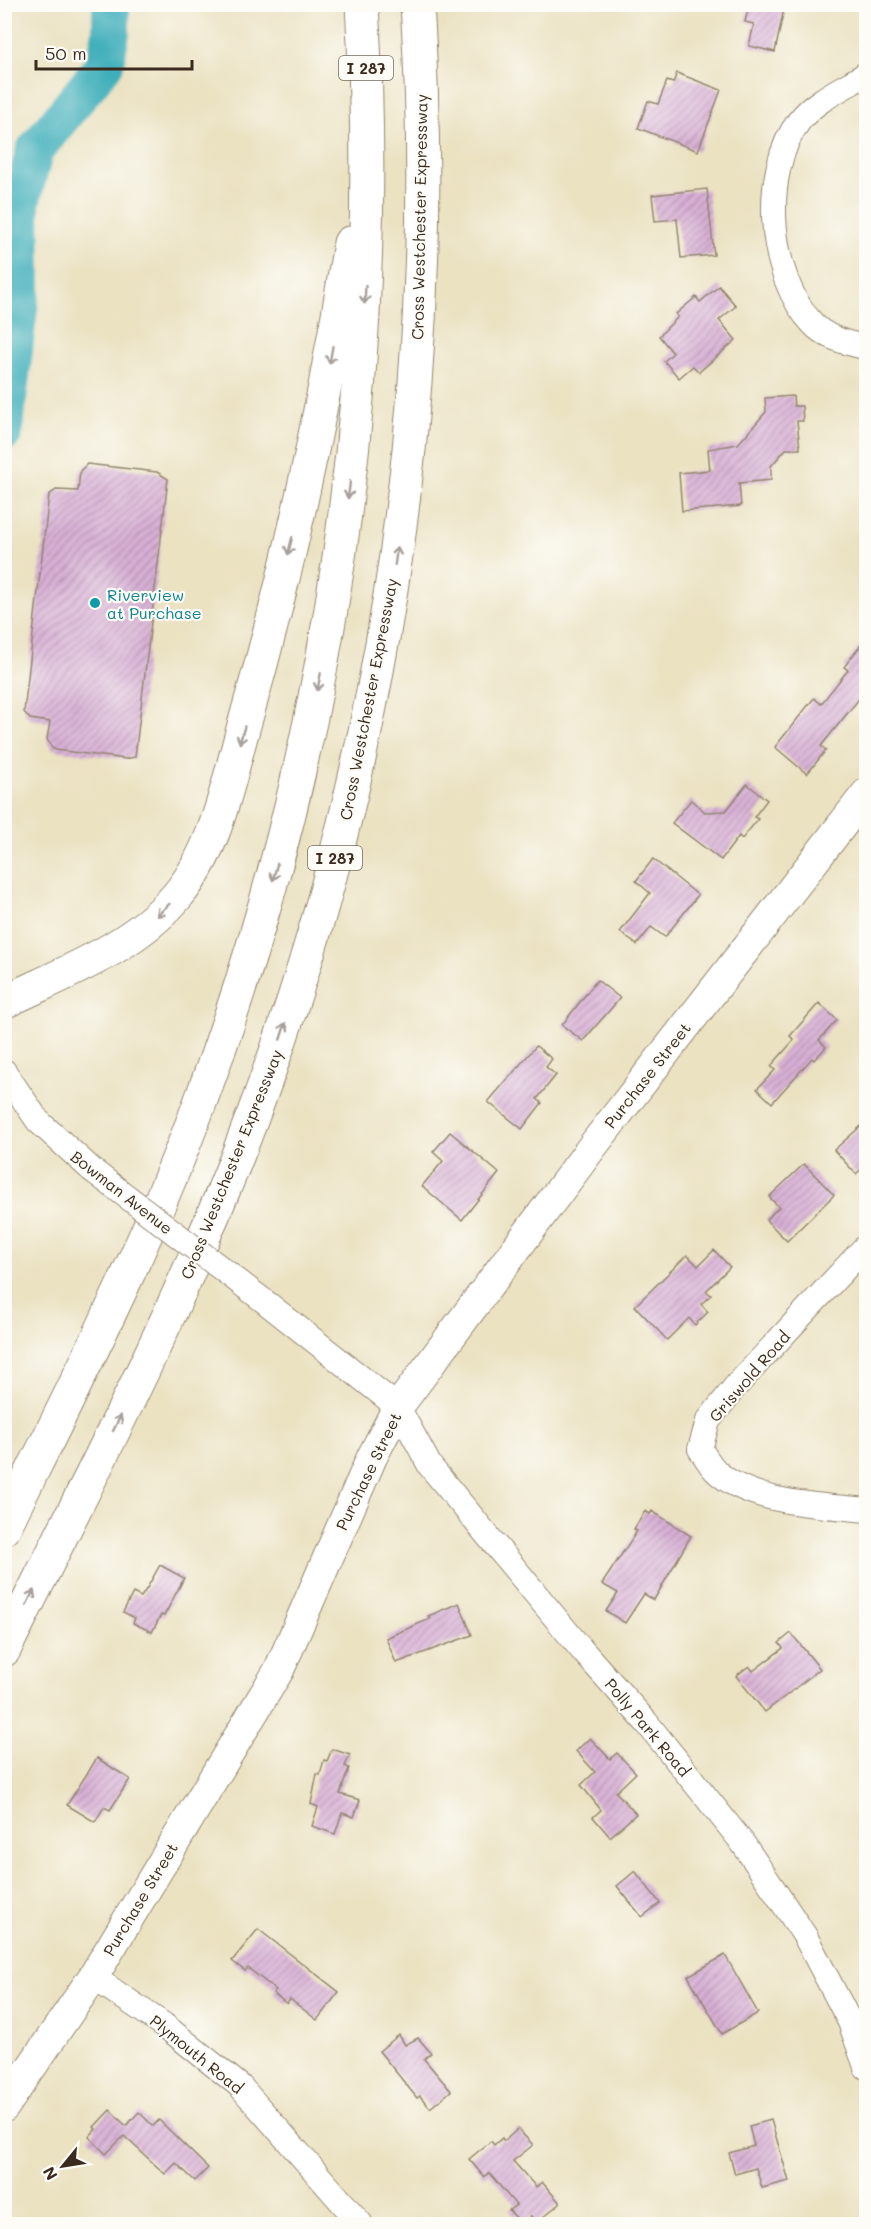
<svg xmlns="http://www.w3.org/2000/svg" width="871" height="2229" font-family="Mali,sans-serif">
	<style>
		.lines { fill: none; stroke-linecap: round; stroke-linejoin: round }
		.river { stroke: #3eaeba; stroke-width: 38 }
		.building { fill: url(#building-hatch) }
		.minor-casing { stroke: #938670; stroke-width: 26 }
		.major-casing { stroke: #938670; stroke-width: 32 }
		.highway-casing { stroke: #938670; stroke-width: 35 }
		.minor { stroke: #fff; stroke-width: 24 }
		.major { stroke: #fff; stroke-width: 30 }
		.highway { stroke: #fff; stroke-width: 33 }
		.minor-bridge-casing { stroke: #938670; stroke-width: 26; stroke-linecap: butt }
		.minor-bridge { stroke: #fff; stroke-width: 24 }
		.oneway { stroke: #a79f9a }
		.culture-dot { fill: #0f9aa8; stroke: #fdfcf7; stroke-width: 2 }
		.labels { text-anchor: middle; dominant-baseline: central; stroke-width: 4.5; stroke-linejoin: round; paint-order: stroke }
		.shield { fill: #fdfcf7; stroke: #75695f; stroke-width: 1.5 }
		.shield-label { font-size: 15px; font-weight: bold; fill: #3b2a1e }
		.street-label { font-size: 16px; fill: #3b2a1e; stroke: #fdfcf7 }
		.culture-label { font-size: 16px; fill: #0d838f; stroke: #fdfcf7; text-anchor: start }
	</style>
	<defs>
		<pattern id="building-hatch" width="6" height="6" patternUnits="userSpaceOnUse" patternTransform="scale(1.5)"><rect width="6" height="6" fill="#d8b0d6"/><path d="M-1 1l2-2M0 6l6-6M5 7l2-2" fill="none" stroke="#b08fad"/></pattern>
	</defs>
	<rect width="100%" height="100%" fill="#fdfcf7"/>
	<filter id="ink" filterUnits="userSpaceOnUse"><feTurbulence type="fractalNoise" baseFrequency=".0167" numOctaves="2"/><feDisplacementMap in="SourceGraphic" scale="12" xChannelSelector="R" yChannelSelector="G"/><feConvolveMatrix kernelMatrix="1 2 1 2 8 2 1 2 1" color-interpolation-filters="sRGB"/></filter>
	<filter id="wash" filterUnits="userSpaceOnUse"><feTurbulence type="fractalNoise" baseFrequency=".008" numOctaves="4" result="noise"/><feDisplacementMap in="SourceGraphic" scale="24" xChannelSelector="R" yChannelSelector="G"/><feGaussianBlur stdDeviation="1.35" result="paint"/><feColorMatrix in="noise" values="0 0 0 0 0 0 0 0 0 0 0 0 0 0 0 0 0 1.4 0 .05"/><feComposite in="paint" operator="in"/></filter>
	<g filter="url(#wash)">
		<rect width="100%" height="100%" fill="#ebe2c2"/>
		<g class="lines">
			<path class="river" d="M 4,432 L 22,283 L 21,202 L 35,150 L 105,64 L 111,32 L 111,4"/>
		</g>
		<g id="blocks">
			<g class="building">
				<path d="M 749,4 L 785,4 L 775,52 L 749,46 L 754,24 L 745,22 Z"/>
				<path d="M 677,73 L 721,90 L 698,151 L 638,128 L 648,101 L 658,104 L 667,81 L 673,83 Z"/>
				<path d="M 707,189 L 714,255 L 681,258 L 677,219 L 655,221 L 652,195 Z"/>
				<path d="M 719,286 L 736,306 L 719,320 L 736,340 L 699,372 L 693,366 L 679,378 L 664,361 L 673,353 L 659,336 L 678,317 L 676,314 L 696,297 L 700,302 Z"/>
				<path d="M 793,396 L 794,406 L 802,406 L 803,421 L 797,421 L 800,449 L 786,449 L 771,466 L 771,480 L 739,483 L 741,506 L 682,511 L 679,473 L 710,470 L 708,449 L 738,444 L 766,412 L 765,398 Z"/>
				<path d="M 87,464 L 157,472 L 168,479 L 135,757 L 126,759 L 56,750 L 52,748 L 47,739 L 50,722 L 30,719 L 24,712 L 49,495 L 56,490 L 78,491 L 80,471 Z"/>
				<path d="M 867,637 L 867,689 L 821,746 L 826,750 L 807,774 L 775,747 L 814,698 L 821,704 L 848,670 L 844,667 Z"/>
				<path d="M 747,784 L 767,800 L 754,817 L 758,819 L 742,839 L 739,836 L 721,860 L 672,823 L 691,800 L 705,812 L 726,811 Z"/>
				<path d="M 653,859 L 698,895 L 665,937 L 651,927 L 637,945 L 620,932 L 650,893 L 636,881 Z"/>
				<path d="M 597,980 L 620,998 L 583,1041 L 562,1025 Z"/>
				<path d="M 819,1003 L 837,1020 L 819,1040 L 826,1047 L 814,1060 L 812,1058 L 772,1103 L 757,1089 L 775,1070 L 771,1066 L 794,1040 L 790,1036 Z"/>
				<path d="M 536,1046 L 552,1059 L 546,1067 L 556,1075 L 537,1099 L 542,1103 L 522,1129 L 488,1102 Z"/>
				<path d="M 867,1121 L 867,1164 L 856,1174 L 834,1150 Z"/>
				<path d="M 450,1132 L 499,1173 L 462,1220 L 422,1186 L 443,1161 L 433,1152 Z"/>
				<path d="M 804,1164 L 834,1195 L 787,1241 L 766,1220 L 779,1207 L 769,1197 Z"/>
				<path d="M 714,1250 L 730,1267 L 706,1291 L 711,1295 L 701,1304 L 708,1312 L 695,1325 L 689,1318 L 667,1340 L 635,1306 L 687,1255 L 698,1266 Z"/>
				<path d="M 645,1511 L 650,1514 L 652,1511 L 691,1536 L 654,1600 L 644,1594 L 625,1623 L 606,1611 L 618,1593 L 602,1584 L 637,1531 L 634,1529 Z"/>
				<path d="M 160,1565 L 184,1578 L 164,1616 L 161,1615 L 152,1632 L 133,1623 L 135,1618 L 123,1612 L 133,1593 L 141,1597 L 147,1588 Z"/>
				<path d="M 459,1603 L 472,1635 L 396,1663 L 386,1638 L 430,1619 L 428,1616 Z"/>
				<path d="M 791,1633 L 820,1669 L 765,1712 L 736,1676 L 749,1666 L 753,1671 L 783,1648 L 779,1643 Z"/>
				<path d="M 590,1738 L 610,1759 L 617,1753 L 636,1773 L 616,1792 L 636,1814 L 610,1837 L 593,1817 L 601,1810 L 581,1785 L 595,1772 L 576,1751 Z"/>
				<path d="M 332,1749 L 350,1755 L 345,1766 L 349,1768 L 340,1794 L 360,1800 L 354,1817 L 342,1813 L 335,1834 L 312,1826 L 318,1807 L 311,1804 L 317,1774 L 320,1775 L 324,1760 L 327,1761 Z"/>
				<path d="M 97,1758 L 130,1779 L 110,1810 L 104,1807 L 95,1822 L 67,1805 Z"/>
				<path d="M 635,1871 L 660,1903 L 642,1917 L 617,1886 Z"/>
				<path d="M 258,1929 L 339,1992 L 317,2020 L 290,1999 L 287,2004 L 273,1993 L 276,1990 L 248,1968 L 245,1971 L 232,1961 Z"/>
				<path d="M 725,1955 L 758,2013 L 722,2034 L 688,1976 Z"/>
				<path d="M 399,2035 L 405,2045 L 418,2038 L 431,2053 L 424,2059 L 451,2091 L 430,2108 L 420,2096 L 417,2098 L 379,2051 Z"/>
				<path d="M 110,2110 L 126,2126 L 139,2112 L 153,2126 L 159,2120 L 208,2168 L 195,2181 L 176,2163 L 165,2174 L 124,2136 L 106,2154 L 89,2137 L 96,2129 L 94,2127 Z"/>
				<path d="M 771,2120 L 789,2181 L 762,2188 L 756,2168 L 735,2174 L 729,2153 L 754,2146 L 749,2126 Z"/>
				<path d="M 518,2129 L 533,2145 L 513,2161 L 536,2187 L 542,2182 L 560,2203 L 536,2223 L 531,2216 L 521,2223 L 509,2210 L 516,2205 L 489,2173 L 484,2177 L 469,2159 L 491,2141 L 494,2145 L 502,2138 L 504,2141 Z"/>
			</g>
		</g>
	</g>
	<g filter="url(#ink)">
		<use href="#blocks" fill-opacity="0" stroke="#938670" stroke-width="1.5"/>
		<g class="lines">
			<defs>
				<g id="minor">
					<path d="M 866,74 C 844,88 815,100 799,121 C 760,173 768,277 813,324 C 826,338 849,344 866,347"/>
					<path d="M 4,1071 L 38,1121 L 92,1170"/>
					<path d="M 866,1246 L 735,1387 L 708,1421 L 700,1449 C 705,1456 710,1465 716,1471 C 750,1504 823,1505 866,1510"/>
					<path d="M 268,1304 L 398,1407 L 430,1466 L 582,1650 L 646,1722 L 742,1842 L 805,1936 L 850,2022 L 866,2067"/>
					<path d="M 93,1977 L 164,2025 L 240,2086 L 361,2224"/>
				</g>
				<path id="major" d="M 4,2107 L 93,1977 L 279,1670 L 372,1457 L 398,1407 L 595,1143 L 866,794"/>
				<g id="highway">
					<path d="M 4,1002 C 64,973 133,948 177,896 C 216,850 227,786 243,729 C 289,570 324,407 350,243"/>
					<path d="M 4,1528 C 74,1387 146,1248 201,1100 C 331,750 384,378 362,4"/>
					<path d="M 4,1650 C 85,1488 170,1326 237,1157 C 381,793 443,396 417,4"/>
				</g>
			</defs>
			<use href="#minor" class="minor-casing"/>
			<use href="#major" class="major-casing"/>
			<use href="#highway" class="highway-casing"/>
			<use href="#minor" class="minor"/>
			<use href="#major" class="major"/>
			<use href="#highway" class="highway"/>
			<defs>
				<path id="minor-bridge" d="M 92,1170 L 268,1304"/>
			</defs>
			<use href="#minor-bridge" class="minor-bridge-casing"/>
			<use href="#minor-bridge" class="minor-bridge"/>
		</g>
		<defs><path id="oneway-shaft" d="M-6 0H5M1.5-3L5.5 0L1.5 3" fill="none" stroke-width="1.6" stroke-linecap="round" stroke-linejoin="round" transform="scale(1.5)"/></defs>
		<g class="oneway">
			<use href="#oneway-shaft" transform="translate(365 295) rotate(93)"/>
			<use href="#oneway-shaft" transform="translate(331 355) rotate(100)"/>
			<use href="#oneway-shaft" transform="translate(349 490) rotate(97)"/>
			<use href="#oneway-shaft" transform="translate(290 546) rotate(104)"/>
			<use href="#oneway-shaft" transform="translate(396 556) rotate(-82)"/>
			<use href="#oneway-shaft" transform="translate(319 682) rotate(101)"/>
			<use href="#oneway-shaft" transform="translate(242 735) rotate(106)"/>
			<use href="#oneway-shaft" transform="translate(275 872) rotate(105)"/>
			<use href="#oneway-shaft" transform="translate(163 910) rotate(136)"/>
			<use href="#oneway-shaft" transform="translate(283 1031) rotate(-72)"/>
			<use href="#oneway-shaft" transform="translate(117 1423) rotate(-64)"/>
			<use href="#oneway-shaft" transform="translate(30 1598) rotate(-64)"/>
		</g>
	</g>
	<circle class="culture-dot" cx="95" cy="603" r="6"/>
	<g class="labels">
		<g class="shield">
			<rect x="339" y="56" width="54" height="24" rx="4.5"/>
			<rect x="308" y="846" width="54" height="24" rx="4.5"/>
		</g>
		<g class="shield-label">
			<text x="366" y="68">I 287</text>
			<text x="335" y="858">I 287</text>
		</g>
		<g class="street-label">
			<text transform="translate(419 217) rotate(-89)">Cross Westchester Expressway</text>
			<text transform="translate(368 699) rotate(-79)">Cross Westchester Expressway</text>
			<text transform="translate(647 1075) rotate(-52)">Purchase Street</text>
			<text transform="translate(231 1164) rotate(-68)">Cross Westchester Expressway</text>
			<text transform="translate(122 1192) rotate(38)">Bowman Avenue</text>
			<text transform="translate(749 1376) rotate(-49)">Griswold Road</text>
			<text transform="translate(368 1471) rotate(-64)">Purchase Street</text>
			<text transform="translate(648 1727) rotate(50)">Polly Park Road</text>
			<text transform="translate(140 1899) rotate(-59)">Purchase Street</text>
			<text transform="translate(197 2054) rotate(39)">Plymouth Road</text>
		</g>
		<g class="culture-label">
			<text x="107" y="594">Riverview<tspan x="107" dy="18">at Purchase</tspan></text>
		</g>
	</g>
	<rect width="871" height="2229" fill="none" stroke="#fdfcf7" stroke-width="24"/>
	<g transform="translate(63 2166) rotate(240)" stroke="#fdfcf7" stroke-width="4.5" paint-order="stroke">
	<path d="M0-4.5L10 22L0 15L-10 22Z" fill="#3b2a1e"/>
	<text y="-9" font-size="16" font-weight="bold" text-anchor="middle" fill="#3b2a1e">N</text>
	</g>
	<path d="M36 60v9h156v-9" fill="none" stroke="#3b2a1e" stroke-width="3"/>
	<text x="45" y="60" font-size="18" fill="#3b2a1e" stroke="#fdfcf7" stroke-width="4.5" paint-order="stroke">50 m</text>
</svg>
